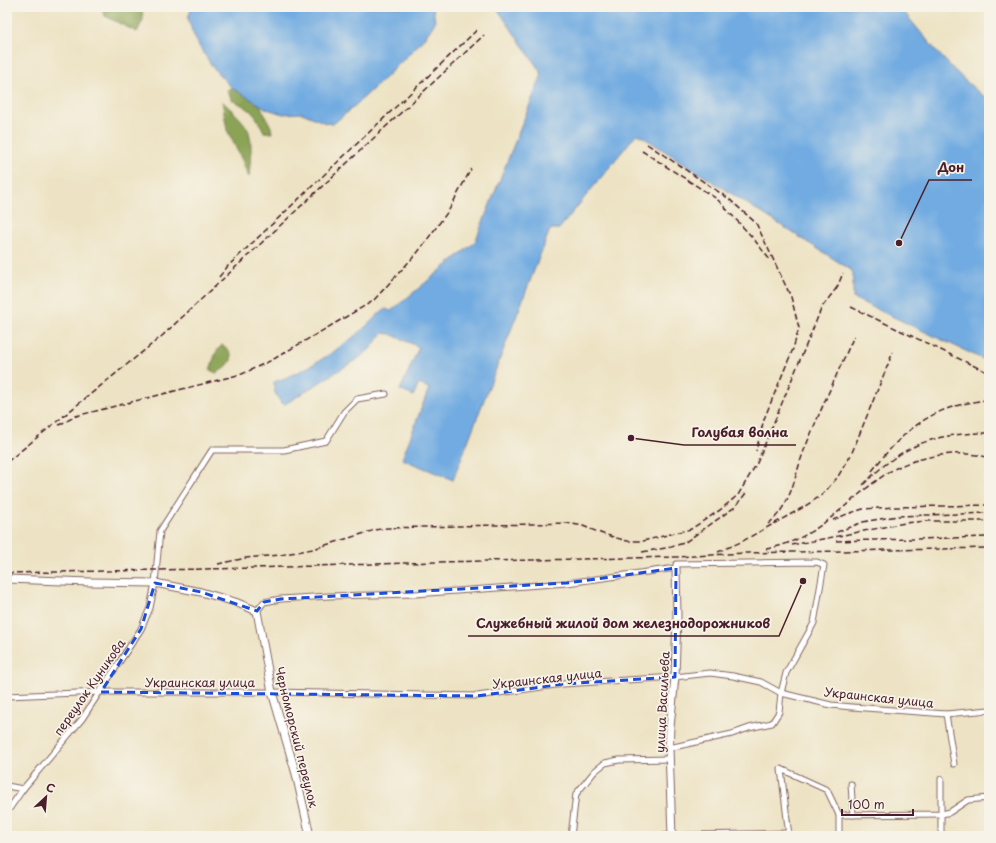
<svg xmlns="http://www.w3.org/2000/svg" width="996" height="843" font-family="'Playpen Sans',sans-serif">
	<style>
		.forest { fill: #8aa354; stroke: #6a6140 }
		.water { fill: #71abe1; stroke: #5e6586 }
		.lines { fill: none; stroke-linecap: round; stroke-linejoin: round }
		.street-casing { stroke: #836461; stroke-width: 7 }
		.secondary-casing { stroke: #836461; stroke-width: 9 }
		.street { stroke: #fff; stroke-width: 5 }
		.secondary { stroke: #fff; stroke-width: 7 }
		.rail { stroke: #4a1f2b; stroke-width: 1.5; stroke-dasharray: 6 3; stroke-linecap: butt }
		.marked { fill: none; stroke: #1d4ed8; stroke-width: 3; stroke-dasharray: 8 5; stroke-linejoin: round }
		.labels { text-anchor: middle; dominant-baseline: central; stroke-width: 3.5; stroke-linejoin: round; paint-order: stroke }
		.street-label { font-size: 12px; fill: #4a1f2b; stroke: #f7f3e8 }
		.leader { fill: none; stroke: #4a1f2b; stroke-width: 1.5 }
		.callout-dot { fill: #4a1f2b; stroke: #f7f3e8; stroke-width: 1.5 }
		.callout-label { font-size: 13px; text-anchor: middle; font-weight: bold; fill: #4a1f2b; stroke: #f7f3e8; stroke-width: 3.5; stroke-linejoin: round; paint-order: stroke }
	</style>
	<rect width="100%" height="100%" fill="#f7f3e8"/>
	<filter id="ink" filterUnits="userSpaceOnUse"><feTurbulence type="fractalNoise" baseFrequency=".025" numOctaves="2"/><feDisplacementMap in="SourceGraphic" scale="8" xChannelSelector="R" yChannelSelector="G"/><feConvolveMatrix kernelMatrix="1 2 1 2 8 2 1 2 1" color-interpolation-filters="sRGB"/></filter>
	<filter id="wash" filterUnits="userSpaceOnUse"><feTurbulence type="fractalNoise" baseFrequency=".012" numOctaves="4" result="noise"/><feDisplacementMap in="SourceGraphic" scale="16" xChannelSelector="R" yChannelSelector="G"/><feGaussianBlur stdDeviation="0.9" result="paint"/><feColorMatrix in="noise" values="0 0 0 0 0 0 0 0 0 0 0 0 0 0 0 0 0 1.4 0 .05"/><feComposite in="paint" operator="in"/></filter>
	<g filter="url(#wash)">
		<rect width="100%" height="100%" fill="#ede3c4"/>
		<g class="forest">
			<path d="M 101,7 L 142,7 L 143,20 L 137,32 L 105,16 Z"/>
			<path d="M 232,88 L 260,105 L 271,127 L 272,133 L 264,132 C 255,113 251,109 232,100 L 227,90 Z"/>
			<path d="M 222,101 C 230,109 246,122 249,132 C 253,144 250,164 249,177 L 242,160 L 227,130 Z"/>
			<path d="M 222,345 C 239,355 231,366 216,373 L 210,370 C 214,360 214,352 222,345 Z"/>
		</g>
		<g class="water">
			<path d="M 192,7 L 433,7 L 435,22 C 426,39 411,52 397,66 C 376,86 356,106 333,124 L 326,123 L 302,113 L 283,114 L 267,109 L 232,88 L 214,69 L 199,46 L 192,31 L 188,18 Z"/>
			<path d="M 496,7 L 900,7 C 927,40 954,75 989,100 L 989,362 L 853,298 L 853,273 L 851,270 L 638,134 L 634,137 L 559,229 L 552,229 L 549,232 L 453,480 L 402,459 L 429,388 L 419,384 L 413,396 L 400,390 L 419,347 L 390,334 L 383,333 L 371,348 L 359,358 L 285,404 L 281,403 L 275,393 L 274,382 C 306,371 336,352 362,330 C 366,327 382,310 385,309 C 386,309 391,311 391,311 L 475,242 L 542,74 Z"/>
		</g>
	</g>
	<g filter="url(#ink)">
		<g class="lines">
			<defs>
				<g id="street">
					<path d="M 257,611 L 264,602 L 281,599 L 329,596 L 415,594 L 567,583 L 676,568"/>
					<path d="M 7,696 L 101,692 L 272,692 L 477,696 L 563,684 L 675,677 L 710,673 L 733,676 L 761,682 L 781,693 L 831,705 L 852,707 L 946,714 L 989,710"/>
					<path d="M 946,714 L 954,764"/>
					<path d="M 669,748 L 732,734 L 749,728 L 772,723 L 779,712 L 781,693 L 786,673 L 814,623 L 824,565 L 817,562 L 676,564"/>
					<path d="M 851,784 L 853,815"/>
					<path d="M 7,786 L 23,789"/>
					<path d="M 7,812 L 23,789 L 82,719 L 141,629 L 150,608 L 155,583 L 160,531 L 212,450 L 284,450 L 326,441 L 344,412 L 357,399 L 386,394"/>
					<path d="M 571,836 L 576,794 L 595,771 L 605,763 L 619,760 L 670,759"/>
					<path d="M 651,836 L 789,833"/>
					<path d="M 789,836 L 781,769 L 827,790 L 839,815 L 942,814 L 950,812 L 968,800 L 989,798"/>
					<path d="M 839,836 L 839,815"/>
					<path d="M 941,836 L 941,779"/>
				</g>
				<g id="secondary">
					<path d="M 7,579 L 90,582 L 155,583 L 201,592 L 235,602 L 257,611 L 272,692 L 296,774 L 310,836"/>
					<path d="M 672,836 L 669,748 L 670,727 L 675,677 L 677,616 L 676,568"/>
				</g>
			</defs>
			<use href="#street" class="street-casing"/>
			<use href="#secondary" class="secondary-casing"/>
			<use href="#street" class="street"/>
			<use href="#secondary" class="secondary"/>
			<g class="rail">
				<path d="M 647,144 L 728,198 L 756,223 L 791,297 L 799,328 L 793,349 L 764,419 L 756,451"/>
				<path d="M 642,151 L 717,199 L 753,238 L 770,260"/>
				<path d="M 219,277 L 228,266 L 479,28"/>
				<path d="M 836,290 L 843,273"/>
				<path d="M 851,307 L 989,373"/>
				<path d="M 59,425 L 76,416 L 242,374 L 272,360 L 344,318 L 373,301 L 418,252 L 449,210 L 471,169"/>
				<path d="M 7,462 L 162,336 L 484,35"/>
				<path d="M 872,471 C 898,437 925,411 968,403 C 975,402 982,400 989,400"/>
				<path d="M 863,485 C 902,445 933,433 989,433"/>
				<path d="M 833,520 L 847,514 L 863,509 L 895,507 L 989,505"/>
				<path d="M 768,524 C 793,504 794,475 805,448 C 820,411 837,374 854,336"/>
				<path d="M 837,532 L 863,522 L 897,516 L 989,513"/>
				<path d="M 836,541 L 989,537"/>
				<path d="M 792,545 L 905,523 L 928,521 L 989,521"/>
				<path d="M 766,549 C 818,540 845,501 886,474 C 902,463 922,458 941,455 C 956,453 974,453 989,458"/>
				<path d="M 642,552 L 671,547 L 684,543 L 735,507 L 746,493"/>
				<path d="M 718,552 L 741,542 L 802,508 L 822,495 L 837,478 L 851,455 L 893,352"/>
				<path d="M 218,564 L 246,558 L 280,555 L 313,549 L 375,530 L 387,528 L 567,523 L 583,526 L 603,534 L 627,541 L 643,541 L 691,529 L 720,510 L 738,495 L 757,463 L 822,307 L 838,286"/>
				<path d="M 7,573 L 254,568 L 437,562 L 677,557 L 745,553 L 989,548"/>
			</g>
		</g>
	</g>
	<path class="marked" d="M 676,568 L 675,677 L 563,684 L 477,696 L 101,692 L 141,629 L 155,583 L 201,592 L 257,611 L 264,602 L 281,599 L 567,583 Z"/>
	<g class="labels">
		<g class="street-label">
			<text transform="translate(547 678) rotate(-6)">Украинская улица</text>
			<text x="200" y="682">Украинская улица</text>
			<text transform="translate(89 687) rotate(-55)">переулок Куникова</text>
			<text transform="translate(879 697) rotate(6)">Украинская улица</text>
			<text transform="translate(662 702) rotate(-87)">улица Васильева</text>
			<text transform="translate(297 737) rotate(76)">Черноморский переулок</text>
		</g>
	</g>
	<path class="leader" d="M899 243L929 180H972M631 438L684 445H796M803 581L779 636H468"/>
	<g class="callout-dot">
		<circle cx="899" cy="243" r="4"/>
		<circle cx="631" cy="438" r="4"/>
		<circle cx="803" cy="581" r="4"/>
	</g>
	<g class="callout-label">
		<text x="951" y="172">Дон</text>
		<text x="740" y="437">Голубая волна</text>
		<text x="623" y="628">Служебный жилой дом железнодорожников</text>
	</g>
	<rect width="996" height="843" fill="none" stroke="#f7f3e8" stroke-width="24"/>
	<g transform="translate(46 797) rotate(26)" stroke="#f7f3e8" stroke-width="3" paint-order="stroke">
	<path d="M0-3L7 15L0 10L-7 15Z" fill="#4a1f2b"/>
	<text y="-6" font-size="11" font-weight="bold" text-anchor="middle" fill="#4a1f2b">С</text>
	</g>
	<path d="M842 809v6h71v-6" fill="none" stroke="#4a1f2b" stroke-width="2"/>
	<text x="848" y="809" font-size="12" fill="#4a1f2b" stroke="#f7f3e8" stroke-width="3" paint-order="stroke">100 m</text>
</svg>
